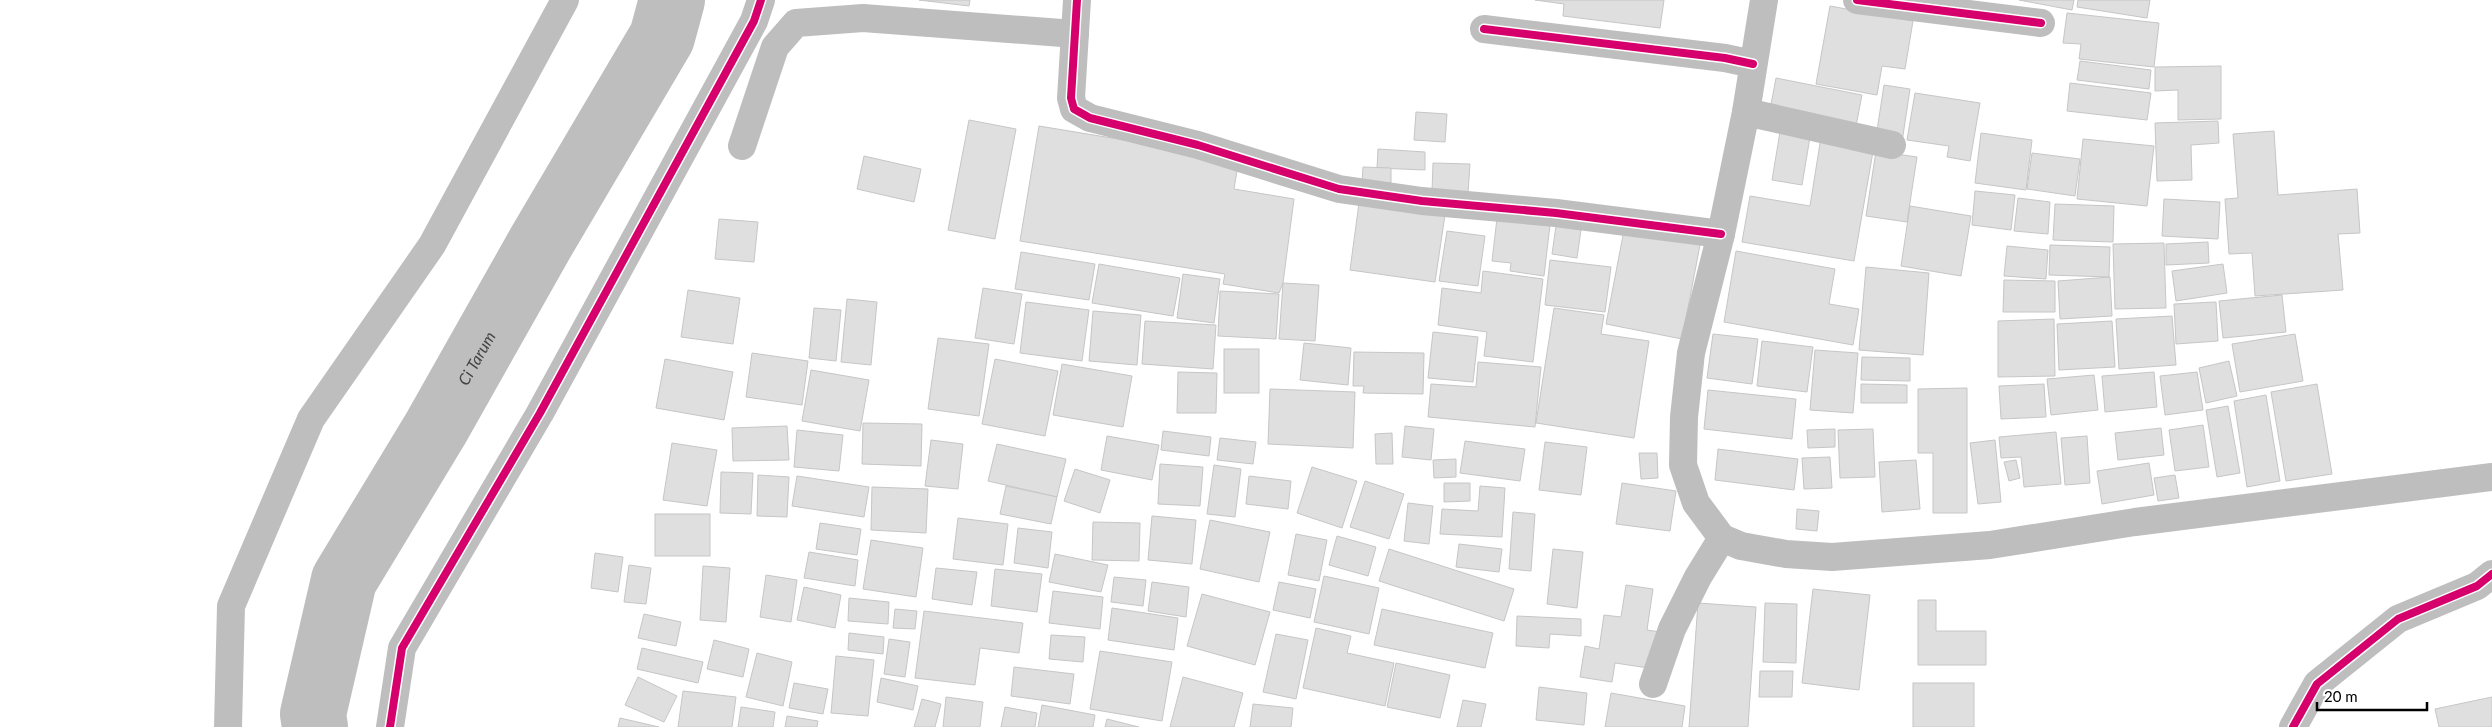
<svg xmlns="http://www.w3.org/2000/svg" width="2492" height="727" font-family="Lato,sans-serif">
	<style>
		.lines { fill: none; stroke-linecap: round; stroke-linejoin: round }
		.river { stroke: #bebebe; stroke-width: 66 }
		.building { fill: #dfdfdf; stroke: #c6c6c6 }
		.minor { stroke: #bebebe; stroke-width: 28 }
		.major { stroke: #bebebe; stroke-width: 28 }
		.cycleway-casing { stroke: #fff; stroke-width: 11 }
		.cycleway { stroke: #d6006c; stroke-width: 8 }
		.labels { text-anchor: middle; dominant-baseline: central; stroke-width: 5; stroke-linejoin: round; paint-order: stroke }
		.water-label { font-size: 16px; font-style: italic; fill: #434343; stroke: #fff }
	</style>
	<rect width="100%" height="100%" fill="#fff"/>
	<g class="lines">
		<path class="river" id="s1" d="M 315,727 L 313,714 L 344,580 L 436,428 L 541,242 L 662,37 L 672,0"/>
	</g>
	<g class="building">
		<path d="M 919,0 L 970,0 L 969,6 Z"/>
		<path d="M 1535,0 L 1664,0 L 1660,28 L 1563,16 L 1564,4 Z"/>
		<path d="M 2019,0 L 2074,0 L 2072,10 Z"/>
		<path d="M 2078,0 L 2150,0 L 2147,18 L 2077,7 Z"/>
		<path d="M 1830,6 L 1913,21 L 1905,69 L 1882,66 L 1877,95 L 1816,84 Z"/>
		<path d="M 2067,13 L 2159,23 L 2154,67 L 2079,59 L 2081,44 L 2063,43 Z"/>
		<path d="M 2080,61 L 2151,70 L 2149,89 L 2077,80 Z"/>
		<path d="M 2221,66 L 2221,119 L 2178,120 L 2178,90 L 2155,91 L 2155,67 Z"/>
		<path d="M 1776,78 L 1862,95 L 1855,131 L 1769,115 Z"/>
		<path d="M 2070,83 L 2151,93 L 2147,120 L 2067,111 Z"/>
		<path d="M 1884,85 L 1910,89 L 1902,142 L 1876,137 Z"/>
		<path d="M 1915,93 L 1980,103 L 1970,161 L 1947,157 L 1949,146 L 1907,140 Z"/>
		<path d="M 1416,112 L 1447,114 L 1445,142 L 1414,140 Z"/>
		<path d="M 969,120 L 1016,129 L 995,239 L 948,230 Z"/>
		<path d="M 2218,121 L 2219,143 L 2191,145 L 2192,180 L 2157,181 L 2155,123 Z"/>
		<path d="M 1039,126 L 1239,159 L 1234,189 L 1294,199 L 1283,283 L 1279,293 L 1223,284 L 1225,274 L 1020,241 Z"/>
		<path d="M 1781,126 L 1811,131 L 1802,185 L 1772,180 Z"/>
		<path d="M 2274,131 L 2278,195 L 2357,189 L 2360,233 L 2338,234 L 2343,290 L 2255,296 L 2252,253 L 2229,254 L 2225,199 L 2238,198 L 2233,134 Z"/>
		<path d="M 1981,133 L 2032,140 L 2026,190 L 1975,183 Z"/>
		<path d="M 1821,137 L 1874,146 L 1854,261 L 1742,242 L 1750,196 L 1810,206 Z"/>
		<path d="M 2083,139 L 2154,146 L 2147,206 L 2077,199 Z"/>
		<path d="M 1378,149 L 1425,152 L 1425,170 L 1377,168 Z"/>
		<path d="M 1876,151 L 1917,157 L 1907,222 L 1866,216 Z"/>
		<path d="M 2032,153 L 2080,159 L 2075,196 L 2027,189 Z"/>
		<path d="M 864,156 L 921,169 L 914,202 L 857,189 Z"/>
		<path d="M 1433,163 L 1470,164 L 1468,193 L 1432,192 Z"/>
		<path d="M 1363,167 L 1391,168 L 1391,183 L 1362,182 Z"/>
		<path d="M 1975,191 L 2015,195 L 2011,230 L 1972,225 Z"/>
		<path d="M 2018,198 L 2050,202 L 2048,234 L 2014,231 Z"/>
		<path d="M 2164,199 L 2220,202 L 2218,239 L 2162,236 Z"/>
		<path d="M 1359,203 L 1445,215 L 1435,282 L 1350,270 Z"/>
		<path d="M 2055,204 L 2114,206 L 2113,242 L 2053,240 Z"/>
		<path d="M 1910,206 L 1971,216 L 1961,276 L 1901,266 Z"/>
		<path d="M 1497,218 L 1550,225 L 1544,276 L 1510,271 L 1511,263 L 1492,261 Z"/>
		<path d="M 719,219 L 758,222 L 754,262 L 715,259 Z"/>
		<path d="M 1556,226 L 1581,230 L 1577,258 L 1552,254 Z"/>
		<path d="M 1624,230 L 1700,245 L 1682,339 L 1606,324 Z"/>
		<path d="M 1447,231 L 1485,236 L 1478,286 L 1439,281 Z"/>
		<path d="M 2208,242 L 2209,263 L 2166,265 L 2166,244 Z"/>
		<path d="M 2164,243 L 2166,308 L 2115,309 L 2113,244 Z"/>
		<path d="M 2050,245 L 2110,247 L 2109,277 L 2049,275 Z"/>
		<path d="M 2007,246 L 2048,250 L 2046,279 L 2004,276 Z"/>
		<path d="M 1736,251 L 1835,269 L 1829,304 L 1859,309 L 1853,345 L 1724,322 Z"/>
		<path d="M 1021,252 L 1095,264 L 1089,300 L 1015,289 Z"/>
		<path d="M 1550,260 L 1611,267 L 1605,312 L 1545,305 Z"/>
		<path d="M 1099,264 L 1180,278 L 1173,316 L 1092,303 Z"/>
		<path d="M 2223,264 L 2227,293 L 2176,301 L 2172,271 Z"/>
		<path d="M 1866,267 L 1929,273 L 1923,355 L 1859,350 Z"/>
		<path d="M 1483,271 L 1543,279 L 1533,362 L 1484,356 L 1487,332 L 1438,325 L 1442,288 L 1481,293 Z"/>
		<path d="M 1183,274 L 1220,279 L 1214,323 L 1177,318 Z"/>
		<path d="M 2110,277 L 2112,316 L 2060,319 L 2058,281 Z"/>
		<path d="M 2004,280 L 2055,281 L 2055,312 L 2003,312 Z"/>
		<path d="M 1283,283 L 1319,285 L 1315,341 L 1279,339 Z"/>
		<path d="M 983,288 L 1022,294 L 1014,344 L 975,338 Z"/>
		<path d="M 688,290 L 740,298 L 733,344 L 681,337 Z"/>
		<path d="M 1220,291 L 1279,294 L 1276,339 L 1218,336 Z"/>
		<path d="M 2282,295 L 2286,332 L 2223,338 L 2219,301 Z"/>
		<path d="M 847,299 L 877,302 L 871,365 L 841,362 Z"/>
		<path d="M 1026,302 L 1089,310 L 1082,361 L 1020,353 Z"/>
		<path d="M 2216,302 L 2218,341 L 2176,344 L 2174,304 Z"/>
		<path d="M 814,308 L 841,310 L 836,361 L 809,358 Z"/>
		<path d="M 1554,308 L 1604,315 L 1601,334 L 1649,341 L 1634,438 L 1536,423 Z"/>
		<path d="M 1093,311 L 1141,315 L 1137,365 L 1089,361 Z"/>
		<path d="M 2172,316 L 2176,365 L 2119,369 L 2116,319 Z"/>
		<path d="M 2054,319 L 2055,376 L 1998,377 L 1998,321 Z"/>
		<path d="M 1145,321 L 1216,325 L 1213,369 L 1142,364 Z"/>
		<path d="M 2112,321 L 2115,367 L 2059,370 L 2057,324 Z"/>
		<path d="M 1433,332 L 1478,337 L 1473,382 L 1428,378 Z"/>
		<path d="M 1713,334 L 1758,339 L 1752,384 L 1707,378 Z"/>
		<path d="M 2295,334 L 2303,381 L 2240,392 L 2232,344 Z"/>
		<path d="M 938,338 L 989,344 L 979,416 L 928,409 Z"/>
		<path d="M 1762,341 L 1813,347 L 1807,392 L 1757,386 Z"/>
		<path d="M 1304,343 L 1351,348 L 1348,385 L 1300,380 Z"/>
		<rect x="1224" y="349" width="35" height="44"/>
		<path d="M 1815,350 L 1858,353 L 1853,413 L 1810,410 Z"/>
		<path d="M 1354,352 L 1424,353 L 1423,394 L 1363,393 L 1364,386 L 1353,386 Z"/>
		<path d="M 752,353 L 808,361 L 802,405 L 746,397 Z"/>
		<path d="M 1862,357 L 1910,358 L 1910,381 L 1861,380 Z"/>
		<path d="M 665,359 L 733,372 L 724,420 L 656,408 Z"/>
		<path d="M 995,359 L 1058,371 L 1045,436 L 982,424 Z"/>
		<path d="M 2229,361 L 2237,396 L 2206,403 L 2199,368 Z"/>
		<path d="M 1478,362 L 1541,367 L 1535,427 L 1428,417 L 1431,384 L 1476,387 Z"/>
		<path d="M 1062,364 L 1132,376 L 1123,427 L 1053,415 Z"/>
		<path d="M 811,370 L 869,380 L 860,431 L 802,421 Z"/>
		<path d="M 1178,372 L 1217,373 L 1216,413 L 1177,413 Z"/>
		<path d="M 2154,372 L 2157,407 L 2105,412 L 2102,376 Z"/>
		<path d="M 2197,372 L 2203,410 L 2165,415 L 2160,376 Z"/>
		<path d="M 2094,375 L 2098,410 L 2051,415 L 2047,379 Z"/>
		<path d="M 1861,384 L 1907,385 L 1907,403 L 1861,403 Z"/>
		<path d="M 2044,384 L 2046,417 L 2001,419 L 1999,386 Z"/>
		<path d="M 2317,384 L 2332,474 L 2286,481 L 2271,392 Z"/>
		<path d="M 1967,388 L 1967,513 L 1933,513 L 1933,453 L 1918,453 L 1918,389 Z"/>
		<path d="M 1270,389 L 1355,392 L 1353,448 L 1268,444 Z"/>
		<path d="M 1708,390 L 1796,399 L 1792,439 L 1704,429 Z"/>
		<path d="M 2266,395 L 2280,481 L 2247,487 L 2234,401 Z"/>
		<path d="M 2228,406 L 2240,473 L 2217,477 L 2206,410 Z"/>
		<path d="M 863,423 L 922,424 L 921,466 L 862,464 Z"/>
		<path d="M 2203,425 L 2209,467 L 2175,471 L 2169,430 Z"/>
		<path d="M 787,426 L 789,460 L 733,461 L 732,428 Z"/>
		<path d="M 1405,426 L 1434,429 L 1431,460 L 1402,457 Z"/>
		<path d="M 2161,428 L 2164,455 L 2118,460 L 2115,433 Z"/>
		<path d="M 1835,429 L 1835,447 L 1808,448 L 1807,430 Z"/>
		<path d="M 1873,429 L 1875,477 L 1840,478 L 1838,430 Z"/>
		<path d="M 797,430 L 843,435 L 839,471 L 794,467 Z"/>
		<path d="M 1163,431 L 1211,437 L 1209,456 L 1161,450 Z"/>
		<path d="M 2056,432 L 2061,484 L 2024,487 L 2021,457 L 2001,458 L 1999,437 Z"/>
		<path d="M 1392,433 L 1393,464 L 1376,464 L 1375,434 Z"/>
		<path d="M 1107,436 L 1159,445 L 1152,480 L 1101,470 Z"/>
		<path d="M 2087,436 L 2090,483 L 2065,485 L 2061,438 Z"/>
		<path d="M 1220,438 L 1256,442 L 1253,464 L 1217,460 Z"/>
		<path d="M 931,440 L 963,444 L 958,489 L 925,486 Z"/>
		<path d="M 1995,440 L 2001,502 L 1978,504 L 1970,443 Z"/>
		<path d="M 1465,441 L 1525,449 L 1520,481 L 1460,473 Z"/>
		<path d="M 1545,442 L 1587,447 L 1581,495 L 1539,490 Z"/>
		<path d="M 672,443 L 717,450 L 707,506 L 663,500 Z"/>
		<path d="M 997,444 L 1066,459 L 1057,497 L 988,481 Z"/>
		<path d="M 1718,449 L 1798,459 L 1794,490 L 1715,480 Z"/>
		<path d="M 1639,453 L 1657,453 L 1658,478 L 1641,479 Z"/>
		<path d="M 1830,457 L 1832,488 L 1804,489 L 1802,458 Z"/>
		<path d="M 1456,459 L 1456,477 L 1434,478 L 1433,460 Z"/>
		<path d="M 1916,460 L 1920,509 L 1882,512 L 1879,462 Z"/>
		<path d="M 2016,460 L 2020,478 L 2009,481 L 2004,462 Z"/>
		<path d="M 2149,463 L 2154,495 L 2102,504 L 2097,471 Z"/>
		<path d="M 1160,464 L 1203,467 L 1200,506 L 1158,504 Z"/>
		<path d="M 1214,465 L 1241,469 L 1235,517 L 1207,514 Z"/>
		<path d="M 1312,467 L 1357,481 L 1342,528 L 1297,513 Z"/>
		<path d="M 1075,469 L 1110,480 L 1100,513 L 1064,501 Z"/>
		<path d="M 721,472 L 753,473 L 751,514 L 720,513 Z"/>
		<path d="M 758,475 L 789,477 L 787,517 L 757,516 Z"/>
		<path d="M 2175,475 L 2179,498 L 2158,501 L 2154,478 Z"/>
		<path d="M 797,476 L 869,487 L 864,517 L 792,506 Z"/>
		<path d="M 1249,476 L 1291,481 L 1288,509 L 1246,504 Z"/>
		<path d="M 1365,481 L 1404,494 L 1389,539 L 1350,527 Z"/>
		<path d="M 1444,483 L 1470,483 L 1470,501 L 1444,502 Z"/>
		<path d="M 1622,483 L 1676,491 L 1670,531 L 1616,524 Z"/>
		<path d="M 1006,486 L 1057,497 L 1051,524 L 1000,514 Z"/>
		<path d="M 1480,486 L 1505,488 L 1502,537 L 1440,534 L 1442,509 L 1478,511 Z"/>
		<path d="M 872,487 L 928,489 L 926,533 L 871,530 Z"/>
		<path d="M 1408,503 L 1433,506 L 1429,544 L 1404,541 Z"/>
		<path d="M 1797,509 L 1819,511 L 1817,531 L 1796,529 Z"/>
		<path d="M 1513,512 L 1535,514 L 1531,571 L 1509,569 Z"/>
		<rect x="655" y="514" width="55" height="42"/>
		<path d="M 1152,516 L 1196,520 L 1192,564 L 1148,560 Z"/>
		<path d="M 958,518 L 1008,524 L 1003,565 L 953,559 Z"/>
		<path d="M 1210,520 L 1270,532 L 1259,582 L 1200,569 Z"/>
		<path d="M 1093,522 L 1140,523 L 1139,561 L 1092,560 Z"/>
		<path d="M 820,523 L 861,529 L 857,555 L 816,549 Z"/>
		<path d="M 1018,528 L 1052,532 L 1048,568 L 1014,563 Z"/>
		<path d="M 1296,534 L 1327,540 L 1319,581 L 1288,575 Z"/>
		<path d="M 1337,536 L 1376,547 L 1368,576 L 1329,565 Z"/>
		<path d="M 871,540 L 923,548 L 916,597 L 863,589 Z"/>
		<path d="M 1459,544 L 1502,549 L 1499,572 L 1456,567 Z"/>
		<path d="M 1389,549 L 1514,589 L 1504,621 L 1379,581 Z"/>
		<path d="M 1553,549 L 1583,552 L 1577,608 L 1547,604 Z"/>
		<path d="M 809,552 L 858,560 L 855,586 L 804,578 Z"/>
		<path d="M 595,553 L 623,557 L 618,592 L 591,588 Z"/>
		<path d="M 1055,554 L 1108,565 L 1101,592 L 1049,582 Z"/>
		<path d="M 629,565 L 651,568 L 646,604 L 624,602 Z"/>
		<path d="M 703,566 L 730,568 L 726,622 L 700,620 Z"/>
		<path d="M 936,568 L 977,572 L 972,605 L 932,599 Z"/>
		<path d="M 995,569 L 1042,574 L 1037,612 L 991,606 Z"/>
		<path d="M 766,575 L 797,580 L 791,622 L 760,617 Z"/>
		<path d="M 1324,576 L 1379,588 L 1369,634 L 1314,622 Z"/>
		<path d="M 1114,577 L 1146,580 L 1143,606 L 1111,602 Z"/>
		<path d="M 1152,582 L 1189,587 L 1186,617 L 1148,611 Z"/>
		<path d="M 1279,582 L 1316,589 L 1310,618 L 1273,610 Z"/>
		<path d="M 1626,585 L 1653,589 L 1647,630 L 1660,632 L 1655,669 L 1615,663 L 1612,682 L 1580,677 L 1585,646 L 1599,649 L 1604,615 L 1621,617 Z"/>
		<path d="M 804,587 L 841,595 L 835,628 L 797,620 Z"/>
		<path d="M 1813,589 L 1870,595 L 1859,690 L 1802,683 Z"/>
		<path d="M 1053,591 L 1103,597 L 1100,629 L 1049,623 Z"/>
		<path d="M 1202,594 L 1270,612 L 1255,665 L 1187,646 Z"/>
		<path d="M 849,598 L 889,602 L 888,624 L 848,621 Z"/>
		<path d="M 1918,600 L 1936,600 L 1936,631 L 1986,631 L 1986,665 L 1918,665 Z"/>
		<path d="M 1698,603 L 1756,607 L 1748,727 L 1689,727 Z"/>
		<path d="M 1765,603 L 1797,604 L 1796,663 L 1763,662 Z"/>
		<path d="M 1112,608 L 1178,618 L 1174,650 L 1108,640 Z"/>
		<path d="M 895,609 L 917,611 L 915,629 L 893,628 Z"/>
		<path d="M 1382,609 L 1493,633 L 1485,668 L 1374,645 Z"/>
		<path d="M 924,611 L 1023,623 L 1019,653 L 980,648 L 975,685 L 915,678 Z"/>
		<path d="M 644,614 L 681,622 L 676,646 L 638,638 Z"/>
		<path d="M 1517,616 L 1581,619 L 1581,636 L 1550,634 L 1549,648 L 1516,646 Z"/>
		<path d="M 1316,628 L 1351,636 L 1347,653 L 1394,663 L 1385,706 L 1303,688 Z"/>
		<path d="M 849,633 L 884,637 L 883,654 L 848,650 Z"/>
		<path d="M 1276,634 L 1308,640 L 1296,699 L 1263,692 Z"/>
		<path d="M 1051,635 L 1085,637 L 1083,662 L 1049,659 Z"/>
		<path d="M 889,639 L 910,642 L 905,677 L 884,674 Z"/>
		<path d="M 714,640 L 749,649 L 743,677 L 707,669 Z"/>
		<path d="M 642,648 L 703,662 L 698,683 L 637,669 Z"/>
		<path d="M 1100,651 L 1172,662 L 1162,721 L 1090,709 Z"/>
		<path d="M 757,653 L 792,662 L 783,706 L 746,697 Z"/>
		<path d="M 836,656 L 874,660 L 868,716 L 831,713 Z"/>
		<path d="M 1396,663 L 1450,675 L 1440,718 L 1387,707 Z"/>
		<path d="M 1014,667 L 1074,674 L 1070,704 L 1011,696 Z"/>
		<path d="M 1760,671 L 1793,671 L 1792,697 L 1759,697 Z"/>
		<path d="M 638,677 L 677,696 L 664,722 L 625,705 Z"/>
		<path d="M 1183,677 L 1243,693 L 1234,727 L 1170,727 Z"/>
		<path d="M 881,678 L 918,686 L 913,710 L 877,702 Z"/>
		<path d="M 794,683 L 828,689 L 823,714 L 789,708 Z"/>
		<rect x="1913" y="683" width="61" height="44"/>
		<path d="M 1539,687 L 1587,693 L 1584,725 L 1536,720 Z"/>
		<path d="M 683,691 L 736,697 L 732,727 L 678,727 Z"/>
		<path d="M 1611,693 L 1685,706 L 1682,727 L 1605,727 Z"/>
		<path d="M 946,697 L 983,702 L 980,727 L 943,727 Z"/>
		<path d="M 2492,697 L 2492,727 L 2439,727 L 2435,709 Z"/>
		<path d="M 922,699 L 941,704 L 935,727 L 914,727 Z"/>
		<path d="M 1463,700 L 1486,704 L 1481,727 L 1457,727 Z"/>
		<path d="M 1253,704 L 1293,708 L 1291,727 L 1250,727 Z"/>
		<path d="M 1042,705 L 1095,715 L 1093,727 L 1038,727 Z"/>
		<path d="M 741,707 L 775,712 L 773,727 L 738,727 Z"/>
		<path d="M 1005,707 L 1037,713 L 1035,727 L 1001,727 Z"/>
		<path d="M 787,716 L 818,721 L 817,727 L 785,727 Z"/>
		<path d="M 620,718 L 659,727 L 618,727 Z"/>
		<path d="M 1107,719 L 1139,727 L 1105,727 Z"/>
	</g>
	<g class="lines">
		<g class="minor">
			<path d="M 1077,0 L 1071,98 L 1074,109 L 1090,118 L 1198,145 L 1339,189 L 1422,201 L 1556,213 L 1721,234"/>
			<path d="M 1857,0 L 2041,23"/>
			<path d="M 1484,29 L 1725,58 L 1753,64"/>
			<path d="M 1746,112 L 1892,145"/>
			<path d="M 742,146 L 775,47 L 796,23 L 863,18 L 1075,34"/>
			<path d="M 1653,684 L 1672,629 L 1698,577 L 1722,538"/>
			<path d="M 228,727 L 231,606 L 311,419 L 432,245 L 565,0"/>
			<path d="M 390,727 L 402,648 L 540,413 L 754,21 L 761,0"/>
			<path d="M 2293,727 L 2317,684 L 2398,619 L 2477,586 L 2492,574"/>
		</g>
		<path class="major" d="M 1764,0 L 1746,112 L 1721,234 L 1691,353 L 1684,417 L 1683,465 L 1696,503 L 1722,538 L 1741,546 L 1786,554 L 1832,557 L 1990,545 L 2135,522 L 2492,477"/>
		<defs>
			<g id="cycleway">
				<path d="M 1077,0 L 1071,98 L 1074,109 L 1090,118 L 1198,145 L 1339,189 L 1422,201 L 1556,213 L 1721,234"/>
				<path d="M 1857,0 L 2041,23"/>
				<path d="M 1484,29 L 1725,58 L 1753,64"/>
				<path d="M 390,727 L 402,648 L 540,413 L 754,21 L 761,0"/>
				<path d="M 2293,727 L 2317,684 L 2398,619 L 2477,586 L 2492,574"/>
			</g>
		</defs>
		<use href="#cycleway" class="cycleway-casing"/>
		<use href="#cycleway" class="cycleway"/>
	</g>
	<g class="labels">
		<g class="water-label">
			<text stroke="none"><textPath href="#s1" startOffset="409">Ci Tarum</textPath></text>
		</g>
	</g>
	<path d="M2317 702v8h110v-8" fill="none" stroke="#000000" stroke-width="2.5"/>
	<text x="2324" y="702" font-size="15" fill="#000000" stroke="#ffffff" stroke-width="4" paint-order="stroke">20 m</text>
</svg>
